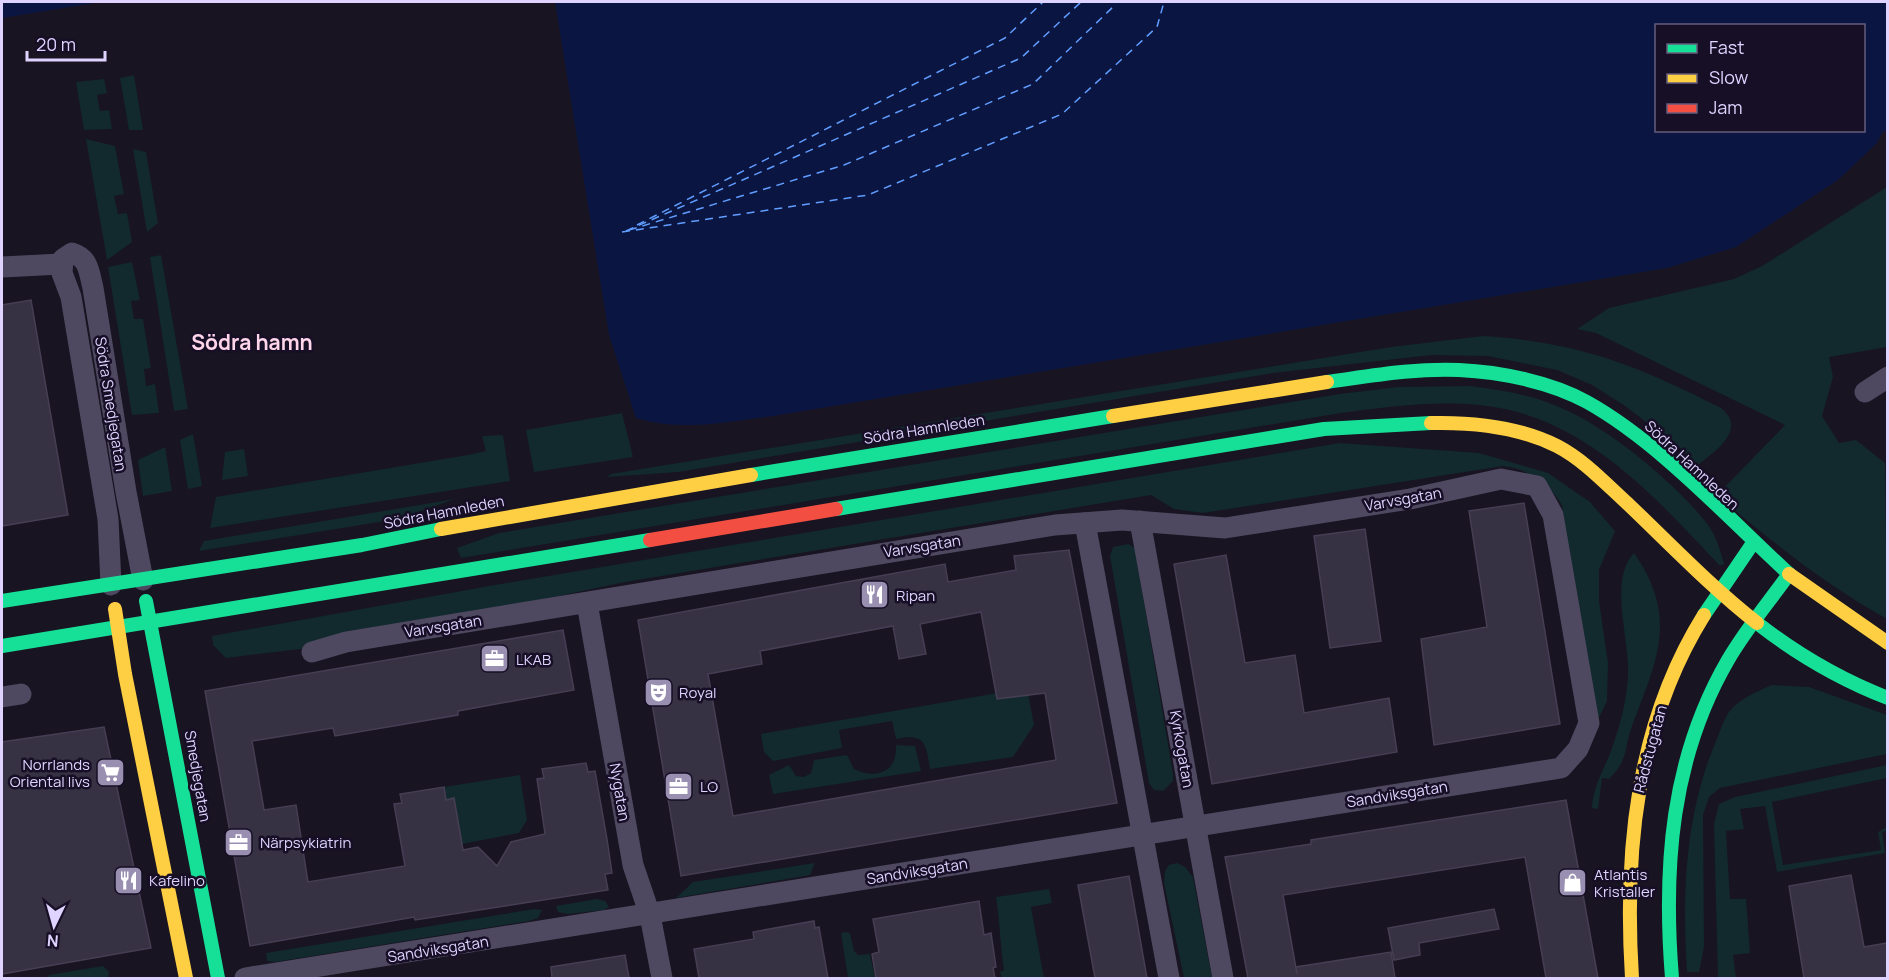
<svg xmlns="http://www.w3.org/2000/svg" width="1889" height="980" font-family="Manrope,sans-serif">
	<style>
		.green { fill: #12292e }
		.water { fill: #0a1541; fill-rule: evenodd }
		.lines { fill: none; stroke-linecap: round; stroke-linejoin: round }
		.ferry { stroke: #619dff; stroke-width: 1.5; stroke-dasharray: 8 6; stroke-linecap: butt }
		.building { fill: #373243; stroke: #463e54; stroke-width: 1.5; fill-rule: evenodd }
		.street { stroke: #4e4961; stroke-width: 21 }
		.fast { stroke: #16e098; stroke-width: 14 }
		.slow { stroke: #ffcf43; stroke-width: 14 }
		.jam { stroke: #f24e42; stroke-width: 14 }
		.labels { text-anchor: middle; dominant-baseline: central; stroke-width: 5; stroke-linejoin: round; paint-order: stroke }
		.street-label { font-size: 15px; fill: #dfd3ff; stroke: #160f26 }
		.poi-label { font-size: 15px; fill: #dfd3ff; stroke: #160f26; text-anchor: start }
		.district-label { font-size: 21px; font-weight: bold; fill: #ffd5e9; stroke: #160f26 }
	</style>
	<rect width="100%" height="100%" fill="#181421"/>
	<g class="green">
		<path d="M 134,75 L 143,130 L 129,130 L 120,78 Z"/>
		<path d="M 104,79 L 107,93 L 97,95 L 100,111 L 109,110 L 112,129 L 84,130 L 76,82 Z"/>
		<path d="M 86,139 L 115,146 L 124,194 L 114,196 L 118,214 L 127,213 L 132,242 L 107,260 Z"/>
		<path d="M 133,149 L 146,152 L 158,223 L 147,232 Z"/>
		<path d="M 1887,187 L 1887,347 L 1829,357 L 1833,377 L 1822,416 L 1839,443 L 1856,440 L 1885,463 L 1887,619 C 1826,585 1770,541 1717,495 L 1785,425 L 1596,333 L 1577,329 L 1609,308 L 1734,279 L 1762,266 Z"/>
		<path d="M 161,255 L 188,409 L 174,411 L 150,257 Z"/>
		<path d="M 132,262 L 140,300 L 131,301 L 134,319 L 143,319 L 151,368 L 144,369 L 146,386 L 155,384 L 159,413 L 132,415 L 108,267 Z"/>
		<path d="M 1483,336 C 1579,342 1637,365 1721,408 C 1748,430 1715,451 1697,466 L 1678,446 L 1625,406 L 1592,385 L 1557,370 L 1488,356 L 1431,355 L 1273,373 L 678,472 L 607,477 L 611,474 L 1391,347 Z"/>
		<path d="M 1469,386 C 1502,390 1535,395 1566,410 C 1612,431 1678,485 1708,525 C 1716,535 1720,550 1724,563 L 1723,565 L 1719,565 C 1659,501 1594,428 1505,409 C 1452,398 1395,406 1341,413 L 461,558 L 457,548 L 499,533 L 1340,394 L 1398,387 Z"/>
		<path d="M 622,413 L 633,457 L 534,472 L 526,430 Z"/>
		<path d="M 193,434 L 202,486 L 188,489 L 180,440 Z"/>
		<path d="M 503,435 L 510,481 L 210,528 L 216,497 L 468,455 L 486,451 L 482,436 Z"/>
		<path d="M 1340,443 L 1479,453 L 1548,473 L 1590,502 L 1615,531 L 1599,570 L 1599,601 L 1608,663 L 1607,701 L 1595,726 L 1562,505 C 1549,483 1528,469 1503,466 L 1203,513 L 1174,509 L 1151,495 L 625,582 L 317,647 L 226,658 L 213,645 L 212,636 L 506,583 Z"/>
		<path d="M 165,447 L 172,491 L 143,496 L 138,460 Z"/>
		<path d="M 244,449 L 248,476 L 222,480 L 225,452 Z"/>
		<path d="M 455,499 L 398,519 L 199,551 L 204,541 Z"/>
		<path d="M 1128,544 L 1135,548 L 1173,774 L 1173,781 L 1163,791 L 1154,790 L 1149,783 L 1110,556 L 1113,547 Z"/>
		<path d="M 1634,553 C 1679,617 1657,660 1632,726 C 1623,750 1630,758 1609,779 L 1602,778 L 1598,809 L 1592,808 C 1593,785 1605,769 1612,748 C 1620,726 1627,699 1628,676 C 1630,639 1608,580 1634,553 Z"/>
		<path d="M 1772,685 L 1809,687 L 1887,715 L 1887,754 L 1720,788 L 1709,797 L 1703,815 L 1704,947 L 1699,972 L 1687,972 C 1682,894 1685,814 1716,741 C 1720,732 1723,720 1729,712 C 1740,698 1756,692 1772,685 Z"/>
		<path d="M 1027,688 L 1034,725 L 1013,757 L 930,769 C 926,743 925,733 896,739 L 892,721 L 839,730 L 842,748 L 773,761 L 764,752 L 761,734 Z"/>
		<path d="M 896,745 L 915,746 L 921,771 L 773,794 L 769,775 L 789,765 L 796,776 L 804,777 L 811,773 L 814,760 L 847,755 L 854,769 C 876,780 898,772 896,745 Z"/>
		<path d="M 1887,765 L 1887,778 L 1772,802 L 1783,865 L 1881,850 L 1878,832 L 1887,827 L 1887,831 L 1882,832 L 1885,853 L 1777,872 L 1765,806 L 1740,809 L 1744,829 L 1726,831 L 1730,899 L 1746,899 L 1750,953 L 1733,955 L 1736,978 L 1718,978 L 1714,824 L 1719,804 L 1735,797 Z"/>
		<path d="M 520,775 L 527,820 L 519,833 L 462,844 L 454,799 L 446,800 L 444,787 Z"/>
		<path d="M 815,863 L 810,875 L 676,898 L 693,882 Z"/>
		<path d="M 1177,863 L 1185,867 L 1193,877 L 1212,978 L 1184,978 L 1164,883 L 1165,871 L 1169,865 Z"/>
		<path d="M 1049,889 L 1052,903 L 1031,907 L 1044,978 L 1002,978 L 1000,972 L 1004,970 C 1000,944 1000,923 996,897 Z"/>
		<path d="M 597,899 L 605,901 L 609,907 L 604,910 L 568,914 L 558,912 L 556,906 Z"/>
		<path d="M 534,909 L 542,910 L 538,918 L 529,921 L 275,962 L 267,961 L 266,953 Z"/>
		<path d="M 846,932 L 850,933 L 854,951 L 858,955 L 870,954 L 875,978 L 848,978 L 841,933 Z"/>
		<path d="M 103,966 L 109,972 L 108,977 L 48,978 L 49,975 Z"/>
	</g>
	<g class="water">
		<path d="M 2,2 L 101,2 L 2,18 Z"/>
		<path d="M 555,2 L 1887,2 L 1887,130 L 1882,133 L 1877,143 L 1838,180 L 1736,247 L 1667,268 L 773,416 C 727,422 681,432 636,418 L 609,335 ZM 1656,26 L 1864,26 L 1864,130 L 1656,130 Z"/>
	</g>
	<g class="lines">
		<g class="ferry">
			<path d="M 637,225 L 1005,38 L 1043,2"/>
			<path d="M 629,230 L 844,165 L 1033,84 L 1114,6 L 1116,2"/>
			<path d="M 626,231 L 1021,58 L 1081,2"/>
			<path d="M 622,232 L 868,195 L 1062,114 L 1157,27 L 1164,2"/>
		</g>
	</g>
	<g class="building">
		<path d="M 31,300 L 68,515 L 2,526 L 2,305 Z"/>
		<path d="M 1524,503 L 1560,724 L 1434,745 L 1421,639 L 1487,627 L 1469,511 Z"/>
		<path d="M 1365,529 L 1381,641 L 1330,648 L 1314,536 Z"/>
		<path d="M 1069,550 L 1117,803 L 681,876 L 638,620 L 945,564 L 948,582 L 1016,570 L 1014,556 ZM 981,612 L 997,699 L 1045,693 L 1056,760 L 733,816 L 708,674 L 762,664 L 760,651 L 893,626 L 899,659 L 926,654 L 920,624 Z"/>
		<path d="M 1226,555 L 1245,663 L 1295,655 L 1304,713 L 1389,698 L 1397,752 L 1212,784 L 1174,564 Z"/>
		<path d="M 563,630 L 574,690 L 458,711 L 458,715 L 335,736 L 333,728 L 252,741 L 264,810 L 296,805 L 308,882 L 405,866 L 394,804 L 402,803 L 400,794 L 444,787 L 446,800 L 454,798 L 463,850 L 478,847 L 497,866 L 511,842 L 545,834 L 537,779 L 544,778 L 542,769 L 586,763 L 588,772 L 595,771 L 607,839 L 612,873 L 605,874 L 608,890 L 415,920 L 414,917 L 250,946 L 205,691 Z"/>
		<path d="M 104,727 L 151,948 L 2,974 L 2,742 Z"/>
		<path d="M 1566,800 L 1598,978 L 1546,978 L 1525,857 L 1283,895 L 1297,974 L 1296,967 L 1391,952 L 1395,978 L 1248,978 L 1225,857 L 1311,844 L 1311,840 Z"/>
		<path d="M 1851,875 L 1864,947 L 1887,943 L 1887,978 L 1804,978 L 1789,886 Z"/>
		<path d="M 1129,876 L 1147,978 L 1095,978 L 1078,885 Z"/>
		<path d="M 979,901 L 984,935 L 991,933 L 996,967 L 993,968 L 995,978 L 876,978 L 872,954 L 879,952 L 873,919 Z"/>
		<path d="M 1494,909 L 1499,929 L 1419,943 L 1420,955 L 1394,960 L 1388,928 Z"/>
		<path d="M 814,921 L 815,928 L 819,927 L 828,978 L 699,978 L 694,949 L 754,939 L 753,932 Z"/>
		<path d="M 625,955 L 629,978 L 552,978 L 551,967 Z"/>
	</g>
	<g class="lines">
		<g class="street">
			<path d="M 2,267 L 61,264"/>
			<path d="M 1865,392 L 1888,377"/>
			<path d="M 1140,521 L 1223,978"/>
			<path d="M 1085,523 L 1169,978"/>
			<path d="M 111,585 L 108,519 L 71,297 L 62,273 L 63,259 L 72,253 C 89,258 89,272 93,288 L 126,492 L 143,580"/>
			<path d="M 587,603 L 633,865 L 650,915 L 662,978"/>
			<path d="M 2,697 L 21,694"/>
			<path d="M 245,978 L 1561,768 L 1578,749 L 1589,723 L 1553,515 L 1537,486 L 1501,479 L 1410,499 L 1225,528 L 1122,520 L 1055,525 L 346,642 L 312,652"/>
		</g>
		<g class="fast">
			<path d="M 1327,382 C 1371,376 1415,368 1459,370 C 1501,372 1551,382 1587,402 C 1659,442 1728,518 1789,574"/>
			<path d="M 751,475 L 1113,416"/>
			<path d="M 836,509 L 1324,429 L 1431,423"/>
			<path d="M 2,601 L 362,545 L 441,529"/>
			<path d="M 146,601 L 218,978"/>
			<path d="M 1704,615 L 1753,543"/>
			<path d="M 1757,623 C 1798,655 1839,679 1888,698"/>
			<path d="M 2,646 L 650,540"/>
			<path d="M 1672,978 C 1663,867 1671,758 1728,660 C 1746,629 1769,602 1789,574"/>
		</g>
		<g class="slow">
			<path d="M 1113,416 L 1327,382"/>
			<path d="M 1431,423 C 1473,422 1519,427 1557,446 C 1584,460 1606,484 1628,504 C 1670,544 1711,587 1757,623"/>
			<path d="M 441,529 L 751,475"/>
			<path d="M 1789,574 L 1888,643"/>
			<path d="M 115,609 L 125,674 L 186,978"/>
			<path d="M 1632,978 C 1624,852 1636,724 1704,615"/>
		</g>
		<path class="jam" d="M 650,540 L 836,509"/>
	</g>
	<defs>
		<symbol id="restaurant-square" viewBox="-11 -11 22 22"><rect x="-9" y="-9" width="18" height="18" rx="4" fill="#9990b1" stroke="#160f26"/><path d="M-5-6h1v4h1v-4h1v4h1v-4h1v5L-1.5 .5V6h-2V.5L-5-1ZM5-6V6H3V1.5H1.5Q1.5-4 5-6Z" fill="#fff"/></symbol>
		<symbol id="office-square" viewBox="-11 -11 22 22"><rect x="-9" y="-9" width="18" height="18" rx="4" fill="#9990b1" stroke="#160f26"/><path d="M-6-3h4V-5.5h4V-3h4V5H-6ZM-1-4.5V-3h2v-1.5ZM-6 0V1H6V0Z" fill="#fff"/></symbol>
		<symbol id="theatre-square" viewBox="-11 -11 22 22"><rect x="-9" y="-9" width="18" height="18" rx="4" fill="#9990b1" stroke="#160f26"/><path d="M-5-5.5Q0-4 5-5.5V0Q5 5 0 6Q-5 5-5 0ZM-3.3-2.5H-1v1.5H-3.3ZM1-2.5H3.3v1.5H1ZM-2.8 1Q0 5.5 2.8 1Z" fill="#fff"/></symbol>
		<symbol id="supermarket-square" viewBox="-11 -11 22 22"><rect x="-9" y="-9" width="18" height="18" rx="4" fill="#9990b1" stroke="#160f26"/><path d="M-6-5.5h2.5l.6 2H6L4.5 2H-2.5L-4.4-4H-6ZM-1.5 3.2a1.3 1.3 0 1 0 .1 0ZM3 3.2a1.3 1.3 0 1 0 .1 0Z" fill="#fff"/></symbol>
		<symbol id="shop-square" viewBox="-11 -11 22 22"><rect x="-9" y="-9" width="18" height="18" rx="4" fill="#9990b1" stroke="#160f26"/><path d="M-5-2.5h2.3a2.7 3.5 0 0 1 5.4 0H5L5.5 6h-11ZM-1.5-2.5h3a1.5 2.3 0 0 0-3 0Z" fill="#fff"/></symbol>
	</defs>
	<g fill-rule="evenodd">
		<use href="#restaurant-square" x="858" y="578" width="33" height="33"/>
		<use href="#office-square" x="478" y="642" width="33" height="33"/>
		<use href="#theatre-square" x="642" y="676" width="33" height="33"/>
		<use href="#supermarket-square" x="94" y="756" width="33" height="33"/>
		<use href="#office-square" x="662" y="770" width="33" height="33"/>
		<use href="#office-square" x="222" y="826" width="33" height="33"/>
		<use href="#restaurant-square" x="112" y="864" width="33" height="33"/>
		<use href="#shop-square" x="1556" y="866" width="33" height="33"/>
	</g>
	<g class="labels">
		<g class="street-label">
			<text transform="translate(111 404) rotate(81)">Södra Smedjegatan</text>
			<text transform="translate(924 429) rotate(-9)">Södra Hamnleden</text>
			<text transform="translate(1692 465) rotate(43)">Södra Hamnleden</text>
			<text transform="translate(1403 499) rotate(-10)">Varvsgatan</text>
			<text transform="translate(444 512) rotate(-11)">Södra Hamnleden</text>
			<text transform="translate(922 546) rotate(-9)">Varvsgatan</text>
			<text transform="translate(443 626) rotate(-9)">Varvsgatan</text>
			<text transform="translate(1182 749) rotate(80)">Kyrkogatan</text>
			<text transform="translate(1650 749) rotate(-75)">Rådstugatan</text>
			<text transform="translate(198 776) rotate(80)">Smedjegatan</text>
			<text transform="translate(620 792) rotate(80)">Nygatan</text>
			<text transform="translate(1397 794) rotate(-9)">Sandviksgatan</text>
			<text transform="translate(917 871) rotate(-9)">Sandviksgatan</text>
			<text transform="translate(438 949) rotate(-9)">Sandviksgatan</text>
		</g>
		<g class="poi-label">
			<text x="896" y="595">Ripan</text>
			<text x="516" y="659">LKAB</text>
			<text x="679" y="692">Royal</text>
			<text x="90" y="764" text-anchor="end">Norrlands<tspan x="90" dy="17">Oriental livs</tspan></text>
			<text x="700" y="786">LO</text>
			<text x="260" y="842">Närpsykiatrin</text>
			<text x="1594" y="874">Atlantis<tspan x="1594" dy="17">Kristaller</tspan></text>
			<text x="149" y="880">Kafelino</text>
		</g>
		<g class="district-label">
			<text x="252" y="342">Södra hamn</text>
		</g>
	</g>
	<rect width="1889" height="980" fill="none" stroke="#dfd3ff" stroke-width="6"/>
	<rect x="1655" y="24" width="210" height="108" fill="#160f26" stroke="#665d7d" stroke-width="1.5"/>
	<rect x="1667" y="44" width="30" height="9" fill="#16e098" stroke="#665d7d" stroke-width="1.5"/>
	<text x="1709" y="54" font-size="18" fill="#dfd3ff">Fast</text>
	<rect x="1667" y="74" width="30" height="9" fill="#ffcf43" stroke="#665d7d" stroke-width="1.5"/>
	<text x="1709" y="84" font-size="18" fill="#dfd3ff">Slow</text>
	<rect x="1667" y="104" width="30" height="9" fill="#f24e42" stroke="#665d7d" stroke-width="1.5"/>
	<text x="1709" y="114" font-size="18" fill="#dfd3ff">Jam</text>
	<g transform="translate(54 926) rotate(185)" stroke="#160f26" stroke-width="4.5" paint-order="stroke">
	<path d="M0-4.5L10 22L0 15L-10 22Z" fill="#dfd3ff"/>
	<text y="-9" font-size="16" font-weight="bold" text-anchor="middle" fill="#dfd3ff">N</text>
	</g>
	<path d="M27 51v9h78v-9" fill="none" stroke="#dfd3ff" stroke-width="3"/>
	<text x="36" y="51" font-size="18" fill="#dfd3ff" stroke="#160f26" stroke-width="4.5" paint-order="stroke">20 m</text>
</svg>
